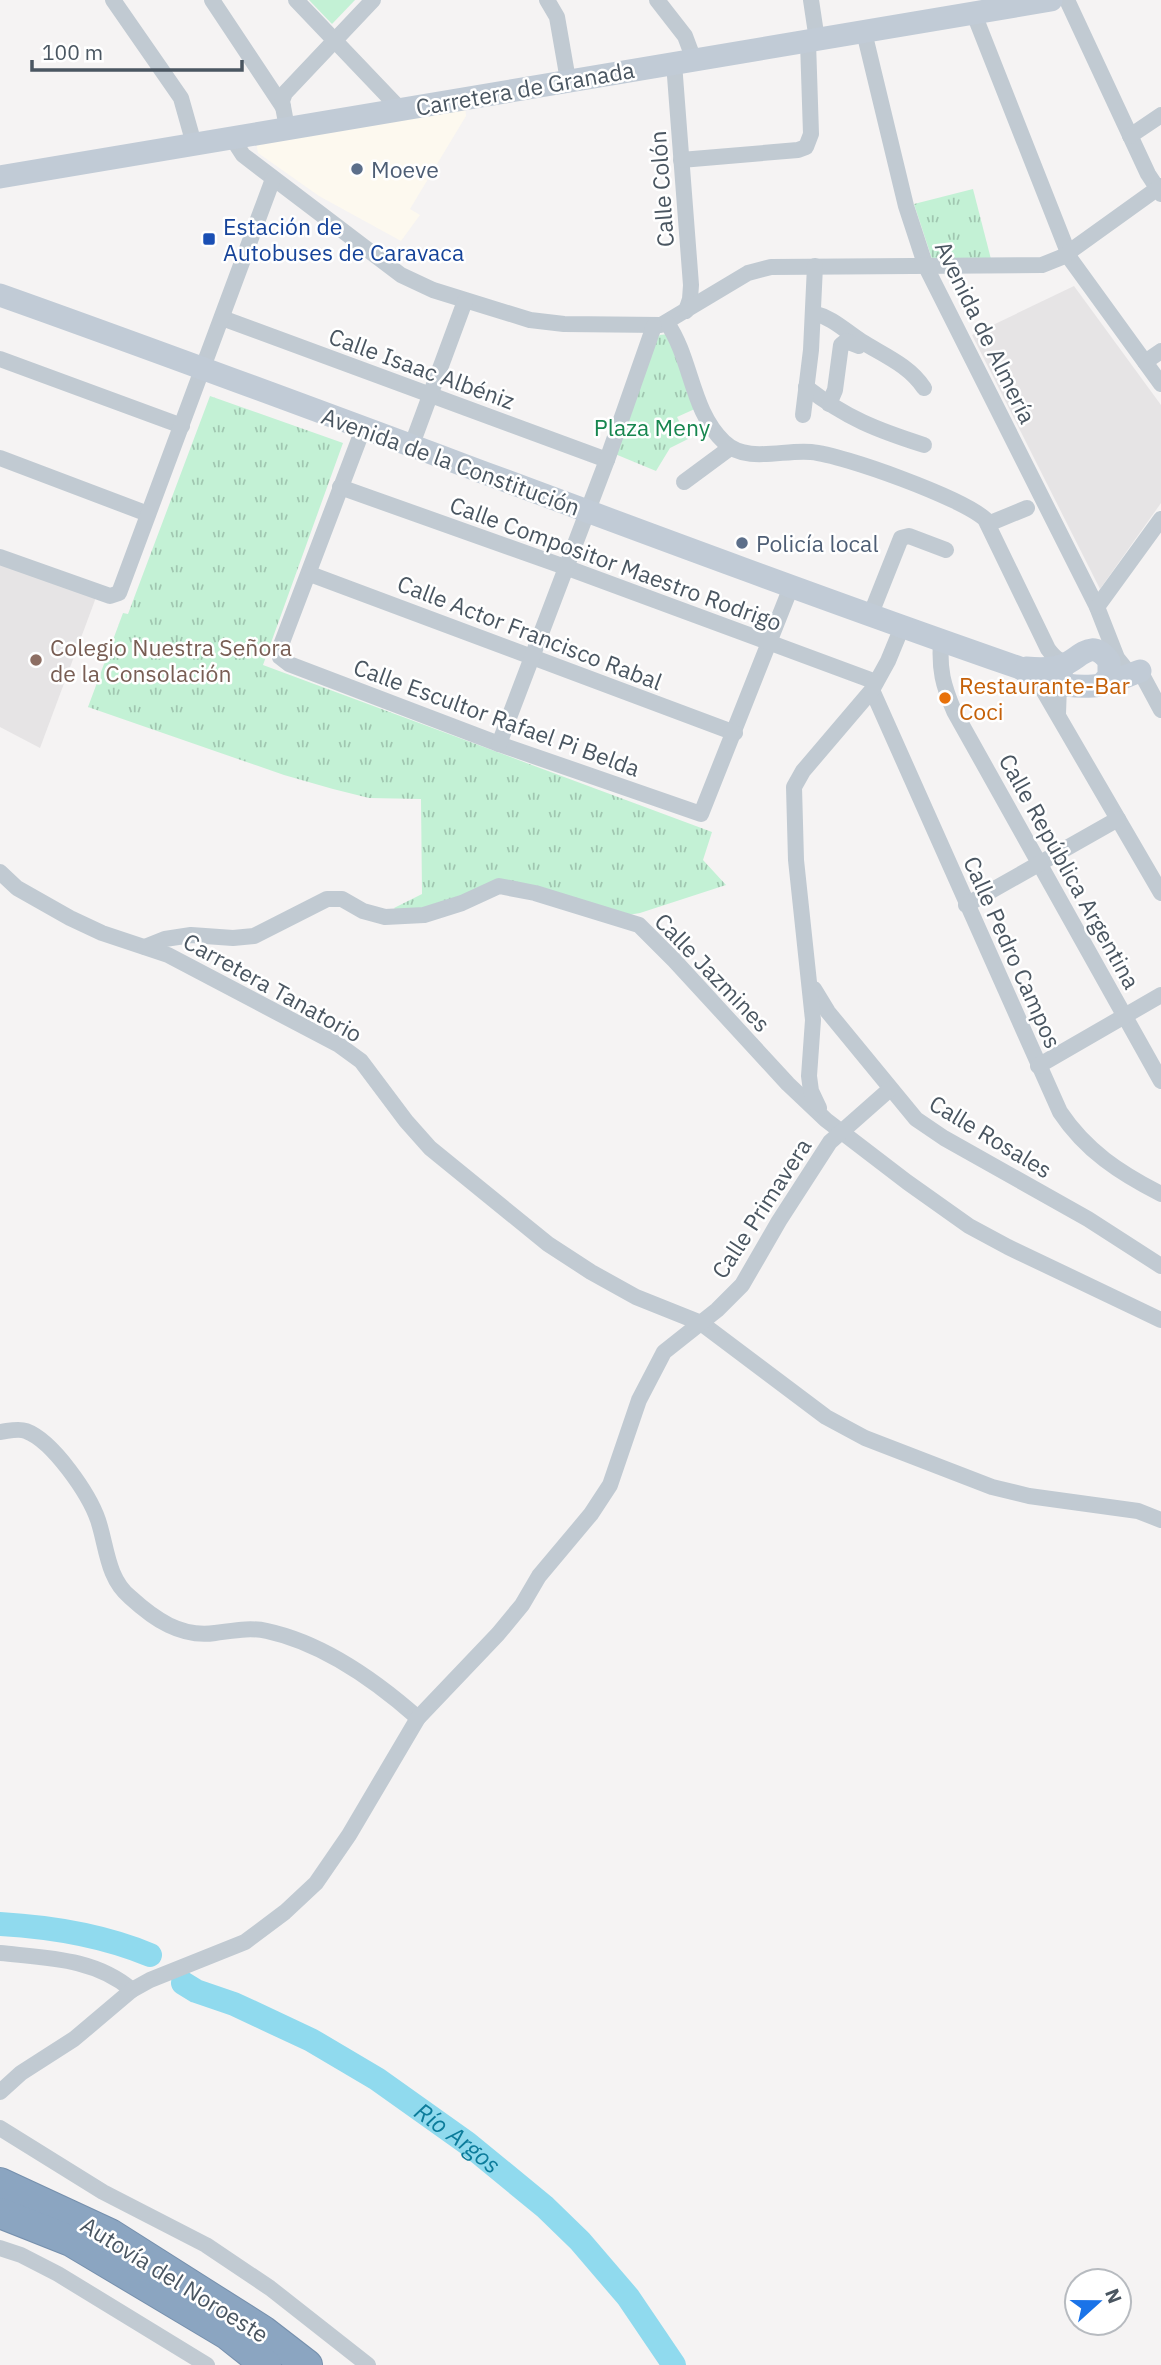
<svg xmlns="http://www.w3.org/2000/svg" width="1161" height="2365" font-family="'IBM Plex Sans',sans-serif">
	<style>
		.commercial { fill: #fdf9ef }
		.education { fill: #e6e4e5 }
		.grass { fill: #c3f1d5 }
		.park { fill: url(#park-tufts) }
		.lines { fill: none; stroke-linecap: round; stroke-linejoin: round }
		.river { stroke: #90daee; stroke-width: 24 }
		.highway-casing { stroke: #7690ad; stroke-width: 32 }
		.street { stroke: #c1cad2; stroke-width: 16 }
		.secondary { stroke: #c1cbd6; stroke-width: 23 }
		.highway { stroke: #8ba5c1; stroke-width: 30 }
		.service-dot { fill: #5c6f8a; stroke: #fff; stroke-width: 2.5 }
		.transit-dot { fill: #1a4fb4; stroke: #fff; stroke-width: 2.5 }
		.education-dot { fill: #8d6e63; stroke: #fff; stroke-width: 2.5 }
		.food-dot { fill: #e8710a; stroke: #fff; stroke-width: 2.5 }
		.labels { text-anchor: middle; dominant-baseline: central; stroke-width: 5; stroke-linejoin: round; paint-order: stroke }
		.street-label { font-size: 23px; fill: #4a5661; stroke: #fff }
		.service-label { font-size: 23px; fill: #4e5e75; stroke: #fff; text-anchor: start }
		.transit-label { font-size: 23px; fill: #164399; stroke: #fff; text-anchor: start }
		.park-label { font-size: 23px; fill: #17864f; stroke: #fff }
		.education-label { font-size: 23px; fill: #785e54; stroke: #fff; text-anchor: start }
		.food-label { font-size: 23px; fill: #c56008; stroke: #fff; text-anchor: start }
		.water-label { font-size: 24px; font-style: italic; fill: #0c7c9b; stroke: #fff }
	</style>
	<defs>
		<pattern id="park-tufts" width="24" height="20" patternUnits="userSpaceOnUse" patternTransform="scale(1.75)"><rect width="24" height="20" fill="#c3f1d5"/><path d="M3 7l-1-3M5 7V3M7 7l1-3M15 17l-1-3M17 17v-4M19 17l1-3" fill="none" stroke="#a0c6b0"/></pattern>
	</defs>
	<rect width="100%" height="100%" fill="#f5f3f3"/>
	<path class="commercial" d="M 465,106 L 466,116 L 410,209 L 420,215 L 401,241 L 319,196 L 258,153 L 256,142 Z"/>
	<g class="education">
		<path d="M 1074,286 L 1161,405 L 1161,503 L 1100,589 L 972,335 Z"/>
		<path d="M 0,557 L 98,592 L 40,748 L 0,727 Z"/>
	</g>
	<path class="grass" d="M 309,0 L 355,0 L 332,24 Z"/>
	<g class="park">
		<path d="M 973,189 L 992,263 L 933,262 L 914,204 Z"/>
		<path d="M 668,334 L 697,408 L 677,417 L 688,439 L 670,448 L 656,471 L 615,454 L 657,338 L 660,335 Z"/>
		<path d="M 210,396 L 343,443 L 263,665 L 712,832 L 703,860 L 726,885 L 640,913 L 622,916 L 523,886 L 399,914 L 394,908 L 422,894 L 421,799 L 369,798 L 333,789 L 284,775 L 88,707 L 123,613 L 128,614 Z"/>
	</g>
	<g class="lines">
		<g class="river">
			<path d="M 0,1924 C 52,1927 102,1935 150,1955"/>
			<path id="s1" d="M 183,1983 L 196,1991 L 234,2004 L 311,2040 L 377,2079 L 467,2143 L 545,2207 L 580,2241 L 628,2297 L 674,2365"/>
		</g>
		<defs>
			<g id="highway">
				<path d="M 0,2183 L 110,2234 L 263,2331 L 307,2365"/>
				<path d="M 0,2213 L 71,2241 L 227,2334 L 266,2365"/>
			</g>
		</defs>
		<use href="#highway" class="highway-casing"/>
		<g class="street">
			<path d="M 113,0 L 181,98 L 194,144"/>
			<path d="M 212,0 L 283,107"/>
			<path d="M 296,0 L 400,109"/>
			<path d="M 547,0 L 557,17 L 568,80"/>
			<path d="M 657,0 L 685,36 L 694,60"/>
			<path d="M 811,0 L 817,40"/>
			<path d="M 1067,0 L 1148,174 L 1161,194"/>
			<path d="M 974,14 L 1071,260 L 1161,384"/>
			<path d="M 864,32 L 906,206 L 926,267 L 1097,607 L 1117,658 L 1125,668"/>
			<path d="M 674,63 L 691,285 L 690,299 L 686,311"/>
			<path d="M 287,128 L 282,101 L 285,93 L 373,0"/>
			<path d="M 1130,136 L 1161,115"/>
			<path d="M 232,138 L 243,155 L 401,275 L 433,290 L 530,320 L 564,324 L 661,325 L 748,273 L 771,267 L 1042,265 L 1062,257 L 1161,186"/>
			<path d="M 681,160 L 798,150 L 806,147 L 811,134 L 808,42"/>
			<path d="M 813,313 C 833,318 844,330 861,341 C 883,355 909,365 924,388"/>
			<path d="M 222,318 L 607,460"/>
			<path d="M 667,323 C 692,359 691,411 724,442 C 746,464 784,449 811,452 C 844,455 962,498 985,519 L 1048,649 C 1054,657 1059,662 1069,662 L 1059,685 L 1058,714"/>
			<path d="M 0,359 L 182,426"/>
			<path d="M 1145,362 L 1161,351"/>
			<path d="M 806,387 C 846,418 877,430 924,445"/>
			<path d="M 829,404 L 835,390 L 841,345 L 846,341 L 859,346 L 860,343"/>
			<path d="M 803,415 L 811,350 L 815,266"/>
			<path d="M 363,429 L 281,645 L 280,657 L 289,664 L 499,744 L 701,814 L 791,587"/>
			<path d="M 411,447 L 465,301"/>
			<path d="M 0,458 L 148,514"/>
			<path d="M 684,482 L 730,448"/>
			<path d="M 340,487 L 565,567 L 876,682"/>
			<path d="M 988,524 L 1027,508"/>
			<path d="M 0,557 L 110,596 L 119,593 L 273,179"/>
			<path d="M 310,574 L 735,733"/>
			<path d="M 1097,607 L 1161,519"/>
			<path d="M 870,616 L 901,538 L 909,536 L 946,550"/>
			<path d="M 941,641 C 939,670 943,685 954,711 L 1161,1081"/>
			<path d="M 1140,671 L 1161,710"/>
			<path d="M 1036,678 L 1161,893"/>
			<path d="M 872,690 L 1060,1112 C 1086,1151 1120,1173 1161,1194"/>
			<path d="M 499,744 L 607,460 L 654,326"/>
			<path d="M 0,872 L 17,888 L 70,918 L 102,933 L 168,955 L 339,1045 L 361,1061 L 406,1121 L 430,1148 L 548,1244 L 591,1272 L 636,1297 L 701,1323 L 826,1417 L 865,1438 L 992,1487 L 1029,1496 L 1138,1511 L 1161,1520"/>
			<path d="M 966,905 L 1118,819"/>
			<path d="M 145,947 L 165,939 L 191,935 L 233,938 L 254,936 L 327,899 L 342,899 L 363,911 L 385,917 L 424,915 L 462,903 L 499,886 L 535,893 L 639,925 L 674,960 L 788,1084 L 826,1120 L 907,1182 L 969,1226 L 1008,1247 L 1161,1320"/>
			<path d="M 814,989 L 828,1012 L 916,1119 L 944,1138 L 1088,1219 L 1161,1266"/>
			<path d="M 1038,1066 L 1161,995"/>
			<path d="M 819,1108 L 811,1091 L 809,1076 L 813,1020 L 796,860 L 794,787 L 803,771 L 872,690 L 888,661 L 902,627"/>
			<path d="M 0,1432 C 9,1431 18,1428 26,1431 C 53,1441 89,1494 98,1520 C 107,1547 107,1578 130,1597 C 154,1619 181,1638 215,1633 C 232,1631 249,1627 267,1631 C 323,1643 375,1680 418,1718"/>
			<path d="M 0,1953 C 46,1958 95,1958 132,1990"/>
			<path d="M 0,2092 L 21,2073 L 74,2039 L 132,1990 L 150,1980 L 245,1942 L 285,1912 L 316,1883 L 349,1835 L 418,1718 L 498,1634 L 522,1605 L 539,1576 L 591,1514 L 610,1485 L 639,1400 L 664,1352 L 717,1310 L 742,1285 L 779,1221 L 830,1142 L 890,1089"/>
			<path d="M 0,2128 L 103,2192 L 206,2245 L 270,2288 L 368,2365"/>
			<path d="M 0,2248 L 21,2255 L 58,2274 L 207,2365"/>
		</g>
		<g class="secondary">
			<path d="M 0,177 L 1051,0"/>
			<path d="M 0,295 C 341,416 678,549 1020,668 C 1042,681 1067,688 1093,686 C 1108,685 1126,676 1140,671"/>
			<path d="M 1026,668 C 1038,669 1050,670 1061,666 C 1080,660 1090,636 1109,661 L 1109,676 L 1102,684"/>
		</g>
		<use href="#highway" class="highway"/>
	</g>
	<g class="service-dot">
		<circle cx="357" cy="169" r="7"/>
		<circle cx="742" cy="543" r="7"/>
	</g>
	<rect class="transit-dot" x="202" y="232" width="14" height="14" rx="3.5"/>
	<circle class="education-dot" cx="36" cy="660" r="7"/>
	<circle class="food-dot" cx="945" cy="698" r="7"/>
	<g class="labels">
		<g class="street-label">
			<text transform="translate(525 88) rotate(-10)">Carretera de Granada</text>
			<text transform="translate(661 189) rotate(-94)">Calle Colón</text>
			<text transform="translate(986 332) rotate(64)">Avenida de Almería</text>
			<text transform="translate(422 368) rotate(20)">Calle Isaac Albéniz</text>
			<text transform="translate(451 461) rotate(20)">Avenida de la Constitución</text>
			<text transform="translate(616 563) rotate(20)">Calle Compositor Maestro Rodrigo</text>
			<text transform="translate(530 632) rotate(21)">Calle Actor Francisco Rabal</text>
			<text transform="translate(497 717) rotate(20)">Calle Escultor Rafael Pi Belda</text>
			<text transform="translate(1070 871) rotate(61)">Calle República Argentina</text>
			<text transform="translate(1013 952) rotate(66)">Calle Pedro Campos</text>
			<text transform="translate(713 972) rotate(46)">Calle Jazmines</text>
			<text transform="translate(273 987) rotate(29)">Carretera Tanatorio</text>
			<text transform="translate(991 1136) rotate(31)">Calle Rosales</text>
			<text transform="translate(761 1208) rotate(-57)">Calle Primavera</text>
			<text transform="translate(175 2279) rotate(32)">Autovía del Noroeste</text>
		</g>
		<g class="service-label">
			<text x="371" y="169">Moeve</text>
			<text x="756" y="543">Policía local</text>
		</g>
		<g class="transit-label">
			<text x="223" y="226">Estación de<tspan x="223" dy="26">Autobuses de Caravaca</tspan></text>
		</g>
		<g class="park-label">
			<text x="652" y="427">Plaza Meny</text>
		</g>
		<g class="education-label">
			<text x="50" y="647">Colegio Nuestra Señora<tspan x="50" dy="26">de la Consolación</tspan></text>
		</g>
		<g class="food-label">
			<text x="959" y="685">Restaurante-Bar<tspan x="959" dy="26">Coci</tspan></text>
		</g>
		<g class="water-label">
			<text stroke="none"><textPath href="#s1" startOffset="317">Río Argos</textPath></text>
		</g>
	</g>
	<g transform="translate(1098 2302) rotate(69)"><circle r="33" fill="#ffffff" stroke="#b7bbc0" stroke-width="2"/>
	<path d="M0-5L12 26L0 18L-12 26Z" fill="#1a73e8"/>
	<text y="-10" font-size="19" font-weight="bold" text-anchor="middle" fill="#4a5661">N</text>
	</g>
	<path d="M32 60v10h210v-10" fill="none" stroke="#4a5661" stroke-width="3.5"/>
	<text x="42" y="60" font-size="21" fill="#4a5661" stroke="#ffffff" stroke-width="5" paint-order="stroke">100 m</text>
</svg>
